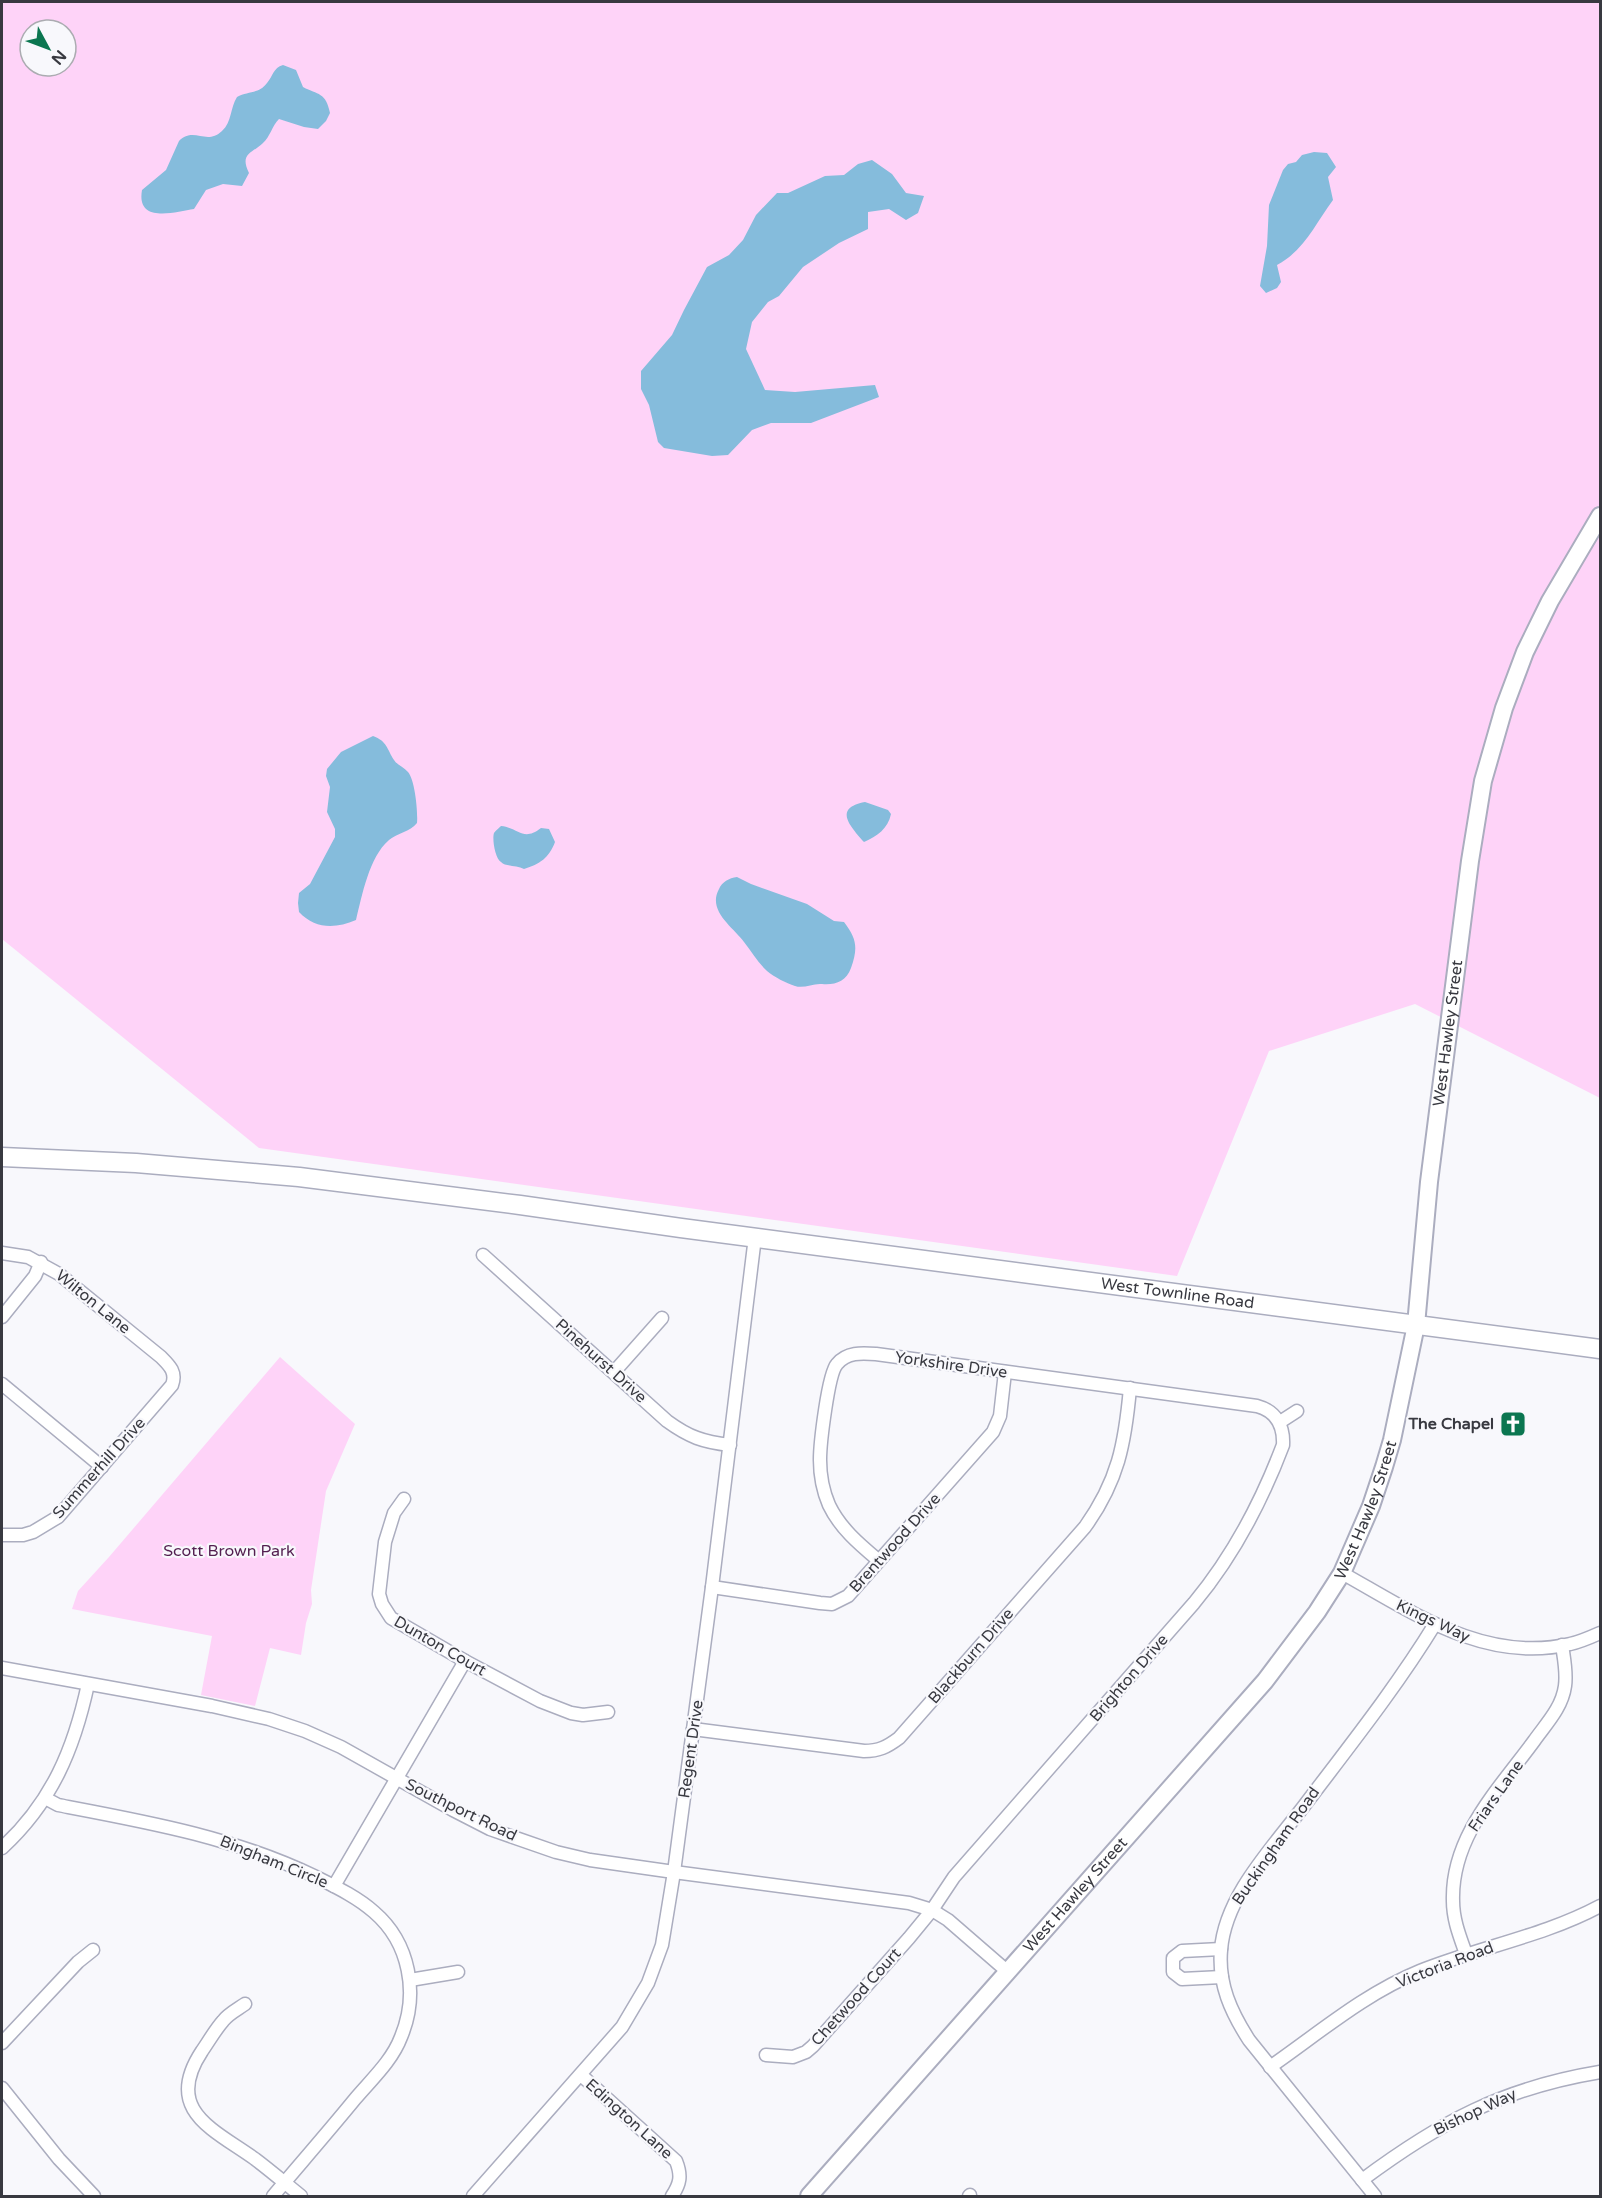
<svg xmlns="http://www.w3.org/2000/svg" width="1602" height="2198" font-family="'Varela Round',sans-serif">
	<style>
		.green { fill: #fed3f8; fill-rule: evenodd }
		.water { fill: #85bcdc }
		.lines { fill: none; stroke-linecap: round; stroke-linejoin: round }
		.street-casing { stroke: #abadbf; stroke-width: 15 }
		.secondary-casing { stroke: #abadbf; stroke-width: 20 }
		.primary-casing { stroke: #abadbf; stroke-width: 21 }
		.street { stroke: #fff; stroke-width: 12 }
		.secondary { stroke: #fff; stroke-width: 16 }
		.primary { stroke: #fff; stroke-width: 18 }
		.labels { text-anchor: middle; dominant-baseline: central; stroke-width: 4.5; stroke-linejoin: round; paint-order: stroke }
		.street-label { font-size: 16px; fill: #383940; stroke: #f8f8fc }
		.poi-label { font-size: 16px; font-weight: bold; fill: #383940; stroke: #f8f8fc; text-anchor: end }
		.park-label { font-size: 16px; fill: #531f50; stroke: #f8f8fc }
	</style>
	<rect width="100%" height="100%" fill="#f8f8fc"/>
	<g class="green">
		<path d="M 2,2 L 1600,2 L 1600,1098 L 1415,1004 L 1269,1051 L 1177,1276 L 259,1148 L 2,939 ZM 30,30 L 66,30 L 66,66 L 30,66 Z"/>
		<path d="M 280,1357 L 355,1424 L 326,1491 L 311,1590 L 312,1604 L 306,1623 L 301,1655 L 270,1648 L 255,1706 L 201,1695 L 212,1636 L 72,1609 L 78,1591 L 109,1557 Z"/>
	</g>
	<g class="water">
		<path d="M 283,65 L 296,70 L 303,87 C 318,95 326,92 330,113 L 326,121 L 318,129 L 304,127 L 279,119 C 272,126 270,137 263,143 C 253,153 239,153 249,173 L 242,186 L 223,184 L 206,190 L 194,209 C 175,212 136,224 142,190 L 166,170 L 179,141 C 194,126 206,146 222,131 C 232,122 230,108 237,97 C 248,91 259,94 267,83 C 273,76 273,68 283,65 Z"/>
		<path d="M 1314,152 L 1327,153 L 1336,167 L 1328,177 L 1333,200 C 1315,224 1305,250 1277,265 L 1281,282 L 1277,288 L 1266,293 L 1260,286 L 1267,246 L 1269,205 L 1283,170 L 1288,164 L 1296,162 L 1302,155 Z"/>
		<path d="M 872,160 L 892,174 L 906,193 L 924,196 L 918,213 L 906,220 L 889,209 L 868,212 L 868,229 L 839,243 L 803,267 L 779,296 L 768,302 L 752,322 L 746,349 L 765,390 L 795,392 L 875,385 L 879,397 L 811,423 L 771,423 L 752,430 L 728,455 L 712,456 L 664,448 L 658,442 L 649,405 L 641,389 L 641,371 L 672,335 L 684,310 L 707,267 L 729,255 L 743,240 L 756,215 L 777,193 L 788,193 L 825,176 L 844,175 L 858,164 Z"/>
		<path d="M 373,736 C 387,741 387,749 394,760 C 397,765 404,767 408,772 C 415,780 418,812 417,823 C 410,832 397,833 389,840 C 369,857 362,896 356,920 C 335,929 315,929 299,912 L 298,903 L 299,893 L 310,884 L 335,837 L 335,829 L 327,812 L 330,787 L 326,776 L 327,769 L 341,752 Z"/>
		<path d="M 865,802 L 888,810 L 891,814 C 888,829 877,836 864,842 C 850,826 833,808 865,802 Z"/>
		<path d="M 501,826 C 519,828 523,842 541,828 L 549,829 L 555,842 C 549,858 540,864 524,869 C 517,865 506,867 501,862 C 495,858 492,839 494,833 C 495,831 500,827 501,826 Z"/>
		<path d="M 737,877 L 751,884 L 807,904 L 834,921 L 844,922 C 857,939 858,948 851,968 C 846,982 835,985 822,984 C 813,983 804,989 795,986 C 786,983 774,977 767,971 C 758,963 752,952 744,942 C 733,927 707,911 719,889 C 722,882 729,878 737,877 Z"/>
	</g>
	<g class="lines">
		<defs>
			<g id="street">
				<path d="M 2,1253 L 28,1257 L 59,1274 L 161,1357 C 169,1365 177,1372 172,1385 L 58,1517 L 33,1532 L 23,1535 L 2,1535"/>
				<path d="M 483,1255 L 667,1421 C 689,1437 703,1442 730,1445"/>
				<path d="M 2,1317 L 35,1276 L 41,1262"/>
				<path d="M 614,1372 L 662,1318"/>
				<path d="M 2,1384 L 102,1467"/>
				<path d="M 1280,1422 L 1297,1411"/>
				<path d="M 404,1499 L 394,1513 L 385,1542 L 379,1594 L 382,1604 L 391,1618 L 465,1661 L 540,1701 L 571,1713 L 583,1715 L 608,1712"/>
				<path d="M 1342,1573 C 1412,1612 1485,1664 1570,1644 C 1580,1642 1591,1637 1600,1633"/>
				<path d="M 712,1587 L 820,1603 L 832,1604 L 848,1596 L 993,1432 L 1000,1416 L 1005,1372"/>
				<path d="M 2,1668 L 212,1706 L 269,1719 L 305,1731 L 341,1747 L 453,1810 L 490,1829 L 556,1852 L 590,1860 L 674,1872 L 909,1903 L 932,1910 L 948,1920 L 1008,1972"/>
				<path d="M 693,1729 L 864,1751 C 879,1751 887,1747 899,1738 L 1085,1527 C 1118,1481 1125,1444 1130,1388"/>
				<path d="M 45,1798 L 58,1805 C 148,1822 233,1837 316,1877 C 336,1887 357,1897 374,1912 C 410,1943 419,1994 401,2037 C 392,2061 371,2080 355,2099 C 328,2132 300,2164 273,2196"/>
				<path d="M 2,1848 C 52,1802 74,1749 88,1684"/>
				<path d="M 334,1886 L 465,1661"/>
				<path d="M 1221,1949 L 1182,1951 L 1173,1958 L 1173,1972 L 1182,1979 L 1222,1977"/>
				<path d="M 1466,1954 C 1460,1937 1453,1920 1453,1901 C 1451,1837 1498,1790 1534,1741 C 1546,1724 1562,1708 1565,1686 C 1567,1672 1564,1659 1562,1645"/>
				<path d="M 410,1980 L 458,1972"/>
				<path d="M 245,2004 C 238,2009 228,2014 223,2021 C 215,2030 209,2041 202,2051 C 163,2110 213,2129 255,2159 C 271,2171 286,2184 301,2196"/>
				<path d="M 2,2043 L 78,1962 L 93,1950"/>
				<path d="M 766,2055 L 793,2057 L 806,2052 L 813,2046 L 909,1938 L 932,1910 L 954,1877 L 1194,1603 C 1234,1555 1261,1503 1283,1445 C 1284,1426 1276,1411 1257,1406 L 876,1354 C 861,1353 847,1352 837,1364 C 828,1374 820,1444 820,1460 C 820,1475 823,1491 829,1505 C 840,1528 859,1544 878,1560"/>
				<path d="M 1270,2067 C 1319,2033 1364,1994 1420,1971 C 1480,1947 1544,1936 1600,1906"/>
				<path d="M 581,2075 L 676,2161 C 682,2176 680,2184 672,2196"/>
				<path d="M 2,2088 L 59,2159 L 94,2196"/>
				<path d="M 1362,2180 C 1440,2122 1503,2088 1600,2072"/>
				<path d="M 473,2196 L 622,2027 L 648,1983 L 662,1945 L 674,1872 L 712,1587 L 755,1237"/>
				<path d="M 969,2196 L 970,2195"/>
				<path d="M 1375,2196 L 1249,2040 C 1231,2012 1218,1984 1221,1950 C 1225,1895 1275,1845 1307,1802 C 1351,1744 1397,1686 1435,1624"/>
			</g>
			<g id="secondary">
				<path id="s1" d="M 809,2196 L 1265,1681 L 1317,1612 L 1342,1573 L 1371,1506 L 1384,1467 L 1392,1440 L 1416,1325 L 1429,1182 L 1470,861 L 1483,781 L 1504,708 L 1525,652 L 1550,601 L 1600,516"/>
			</g>
			<g id="primary">
				<path id="s2" d="M 2,1157 L 136,1163 L 299,1177 L 520,1205 L 681,1228 L 1600,1349"/>
			</g>
		</defs>
		<use href="#street" class="street-casing"/>
		<use href="#secondary" class="secondary-casing"/>
		<use href="#primary" class="primary-casing"/>
		<use href="#street" class="street"/>
		<use href="#secondary" class="secondary"/>
		<use href="#primary" class="primary"/>
	</g>
	<defs>
		<symbol id="church-square" viewBox="-11 -11 22 22"><rect x="-9" y="-9" width="18" height="18" rx="4" fill="#0b7650" stroke="#f8f8fc"/><path d="M-1.2-6h2.4v3.5h3.3v2.4h-3.3V6h-2.4V-.1h-3.3v-2.4h3.3Z" fill="#fff"/></symbol>
	</defs>
	<g fill-rule="evenodd">
		<use href="#church-square" x="1498" y="1409" width="30" height="30"/>
	</g>
	<g class="labels">
		<g class="street-label">
			<text stroke="none"><textPath href="#s1" startOffset="1374">West Hawley Street</textPath></text>
			<text stroke="none"><textPath href="#s2" startOffset="1184">West Townline Road</textPath></text>
			<text transform="translate(93 1302) rotate(39)">Wilton Lane</text>
			<text transform="translate(601 1361) rotate(42)">Pinehurst Drive</text>
			<text transform="translate(951 1365) rotate(8)">Yorkshire Drive</text>
			<text transform="translate(99 1468) rotate(-48)">Summerhill Drive</text>
			<text stroke="none"><textPath href="#s1" startOffset="888">West Hawley Street</textPath></text>
			<text transform="translate(895 1543) rotate(-48)">Brentwood Drive</text>
			<text transform="translate(1433 1621) rotate(25)">Kings Way</text>
			<text transform="translate(440 1646) rotate(30)">Dunton Court</text>
			<text transform="translate(971 1656) rotate(-49)">Blackburn Drive</text>
			<text transform="translate(1129 1678) rotate(-49)">Brighton Drive</text>
			<text transform="translate(691 1749) rotate(-82)">Regent Drive</text>
			<text transform="translate(1496 1796) rotate(-55)">Friars Lane</text>
			<text transform="translate(461 1810) rotate(26)">Southport Road</text>
			<text transform="translate(1276 1846) rotate(-55)">Buckingham Road</text>
			<text transform="translate(274 1862) rotate(22)">Bingham Circle</text>
			<text stroke="none"><textPath href="#s1" startOffset="402">West Hawley Street</textPath></text>
			<text transform="translate(1445 1965) rotate(-21)">Victoria Road</text>
			<text transform="translate(856 1997) rotate(-48)">Chetwood Court</text>
			<text transform="translate(1475 2112) rotate(-25)">Bishop Way</text>
			<text transform="translate(629 2119) rotate(42)">Edington Lane</text>
		</g>
		<g class="poi-label">
			<text x="1494" y="1424">The Chapel</text>
		</g>
		<g class="park-label">
			<text x="229" y="1551">Scott Brown Park</text>
		</g>
	</g>
	<rect width="1602" height="2198" fill="none" stroke="#383940" stroke-width="6"/>
	<g transform="translate(48 48) rotate(131)"><circle r="28" fill="#f8f8fc" stroke="#abacb1" stroke-width="1.5"/>
	<path d="M0-4.5L10 22L0 15L-10 22Z" fill="#0b7650"/>
	<text y="-9" font-size="16" font-weight="bold" text-anchor="middle" fill="#383940">N</text>
	</g>
</svg>
